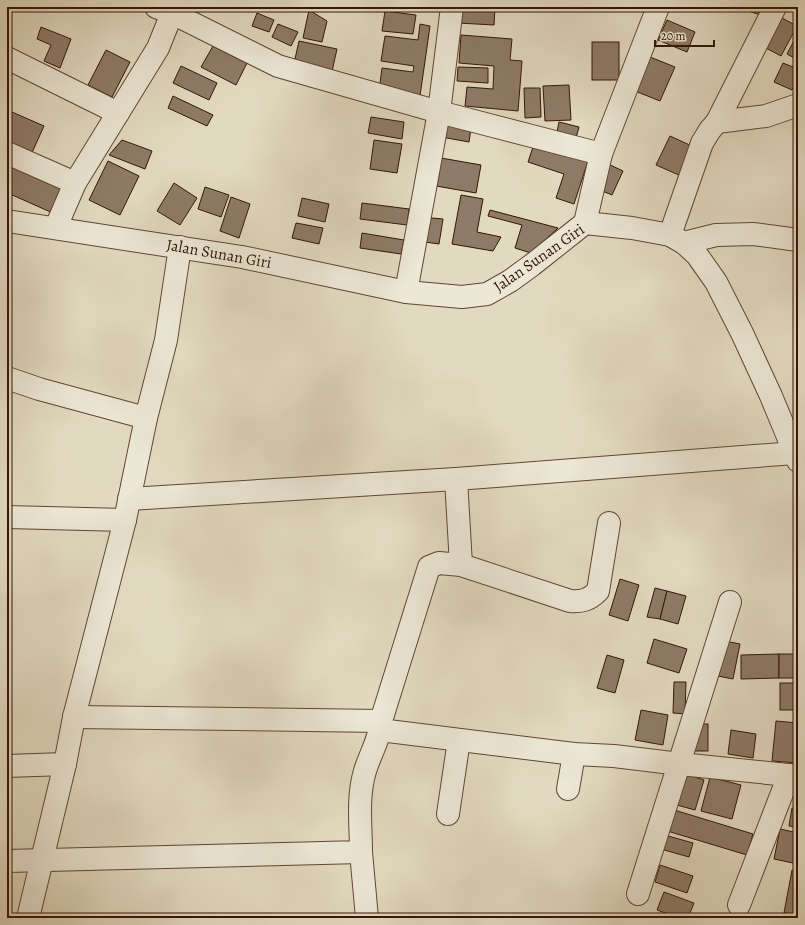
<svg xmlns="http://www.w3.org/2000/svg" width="805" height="925" font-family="Alegreya,serif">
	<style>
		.building { fill: #8e7b67; stroke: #341506 }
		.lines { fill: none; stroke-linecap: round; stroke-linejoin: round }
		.minor-casing { stroke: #604634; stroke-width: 24 }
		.tertiary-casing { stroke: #604634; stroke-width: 24 }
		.minor { stroke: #ece7d6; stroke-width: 22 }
		.tertiary { stroke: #ece7d6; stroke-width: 22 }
		.labels { text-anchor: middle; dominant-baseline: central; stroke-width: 3; stroke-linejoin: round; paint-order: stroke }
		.street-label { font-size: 16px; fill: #341506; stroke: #ece7d6 }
	</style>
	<rect width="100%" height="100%" fill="#e2dac0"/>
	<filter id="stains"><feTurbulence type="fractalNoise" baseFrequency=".005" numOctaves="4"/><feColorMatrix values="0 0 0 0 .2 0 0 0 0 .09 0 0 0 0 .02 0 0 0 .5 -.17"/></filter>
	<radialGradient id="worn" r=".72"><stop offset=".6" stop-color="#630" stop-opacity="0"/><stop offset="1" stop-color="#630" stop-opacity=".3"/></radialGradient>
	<g class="building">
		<path d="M 385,7 L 432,7 L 431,11 Z"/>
		<path d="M 459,7 L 495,7 L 494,25 L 458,23 Z"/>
		<path d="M 737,7 L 767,7 L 763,16 Z"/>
		<path d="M 309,10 L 327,21 L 322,42 L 303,38 Z"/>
		<path d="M 385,11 L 416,15 L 413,34 L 382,31 Z"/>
		<path d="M 257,13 L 274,20 L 269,32 L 252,26 Z"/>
		<path d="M 780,17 L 797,26 L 781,56 L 764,47 Z"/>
		<path d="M 667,20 L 695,32 L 687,52 L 658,40 Z"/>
		<path d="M 278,24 L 298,32 L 291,46 L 272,37 Z"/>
		<path d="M 420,24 L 430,26 L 420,96 L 379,91 L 382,68 L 413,72 L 414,66 L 381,61 L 385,36 L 418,40 Z"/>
		<path d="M 41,27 L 71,39 L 60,68 L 44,61 L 51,45 L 37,39 Z"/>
		<path d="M 798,33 L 798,60 L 787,54 Z"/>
		<path d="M 461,35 L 512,39 L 510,60 L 522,61 L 518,111 L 465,106 L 467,87 L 493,89 L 494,66 L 459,63 Z"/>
		<path d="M 299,41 L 337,49 L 331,76 L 293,68 Z"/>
		<rect x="592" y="42" width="27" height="38"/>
		<path d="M 213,46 L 247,63 L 236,85 L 201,67 Z"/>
		<path d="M 106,50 L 130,62 L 112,97 L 88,85 Z"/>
		<path d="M 650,57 L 675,67 L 660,101 L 635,91 Z"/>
		<path d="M 783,63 L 798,69 L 798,78 L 792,90 L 774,82 Z"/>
		<path d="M 181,66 L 217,83 L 209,100 L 173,83 Z"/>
		<path d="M 458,67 L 488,68 L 488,83 L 457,81 Z"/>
		<path d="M 569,85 L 571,120 L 545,121 L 543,86 Z"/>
		<path d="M 524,88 L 540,88 L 541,117 L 525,118 Z"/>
		<path d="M 173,96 L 213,115 L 207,126 L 168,108 Z"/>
		<path d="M 12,112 L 44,126 L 30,157 L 7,147 L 7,124 Z"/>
		<path d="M 371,117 L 404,122 L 402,139 L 368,133 Z"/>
		<path d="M 438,122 L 471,128 L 469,142 L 436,136 Z"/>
		<path d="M 559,122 L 579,127 L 575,142 L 556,137 Z"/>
		<path d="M 670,136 L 694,147 L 681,176 L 656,165 Z"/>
		<path d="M 122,140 L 152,151 L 145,169 L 109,155 Z"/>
		<path d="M 374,140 L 402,144 L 397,173 L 370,169 Z"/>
		<path d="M 534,144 L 588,161 L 574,204 L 556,198 L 564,174 L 528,162 Z"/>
		<path d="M 441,158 L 481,165 L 476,193 L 436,186 Z"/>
		<path d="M 108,161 L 139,176 L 120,215 L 89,200 Z"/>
		<path d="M 7,163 L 66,189 L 55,214 L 10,194 L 7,202 Z"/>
		<path d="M 606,163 L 623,171 L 612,195 L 595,188 Z"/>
		<path d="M 174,183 L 197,198 L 180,225 L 157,211 Z"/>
		<path d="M 205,187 L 229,195 L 221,217 L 198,209 Z"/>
		<path d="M 461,195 L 483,199 L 477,232 L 501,237 L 493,251 L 452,244 Z"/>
		<path d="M 231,197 L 250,204 L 239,238 L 220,231 Z"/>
		<path d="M 302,198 L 329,204 L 325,222 L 298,216 Z"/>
		<path d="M 362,203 L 409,209 L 407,225 L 360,219 Z"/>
		<path d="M 490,210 L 558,228 L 531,253 L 515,248 L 522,225 L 488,216 Z"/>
		<path d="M 421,217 L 443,219 L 439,244 L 418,241 Z"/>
		<path d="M 296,223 L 323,228 L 319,244 L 292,238 Z"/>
		<path d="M 362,233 L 404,240 L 401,254 L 360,248 Z"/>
		<path d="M 620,579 L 639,585 L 628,621 L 609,615 Z"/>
		<path d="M 655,588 L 667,591 L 660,619 L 647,617 Z"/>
		<path d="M 667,591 L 686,596 L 678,624 L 660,619 Z"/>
		<path d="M 654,639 L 687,649 L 679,673 L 647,663 Z"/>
		<path d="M 720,640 L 740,644 L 733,679 L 713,675 Z"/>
		<path d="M 779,654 L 779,678 L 741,679 L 741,655 Z"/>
		<rect x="779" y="654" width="19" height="24"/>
		<path d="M 607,655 L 624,660 L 615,693 L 597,688 Z"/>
		<path d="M 674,682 L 686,682 L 685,714 L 673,713 Z"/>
		<rect x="780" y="683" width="18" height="27"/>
		<path d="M 641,710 L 668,715 L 663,745 L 635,740 Z"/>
		<path d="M 776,721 L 798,723 L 798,763 L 772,761 Z"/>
		<rect x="694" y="724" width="14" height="27"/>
		<path d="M 731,730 L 756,734 L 753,758 L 728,754 Z"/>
		<path d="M 686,774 L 704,780 L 695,810 L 677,805 Z"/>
		<path d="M 710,777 L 741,785 L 732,819 L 701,811 Z"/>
		<path d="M 792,808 L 798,809 L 798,827 L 789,826 Z"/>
		<path d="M 671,809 L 753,834 L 747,855 L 664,830 Z"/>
		<path d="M 780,829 L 798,833 L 798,864 L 774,859 Z"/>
		<path d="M 661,834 L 693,843 L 689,857 L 657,848 Z"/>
		<path d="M 660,865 L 693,876 L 687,893 L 655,882 Z"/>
		<path d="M 792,870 L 798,871 L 798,915 L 784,913 Z"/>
		<path d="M 664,892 L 694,903 L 688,918 L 679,918 L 657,910 Z"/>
	</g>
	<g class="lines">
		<defs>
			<g id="minor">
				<path d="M 175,7 L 172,13 L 278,66 L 439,112 L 601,154"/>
				<path d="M 7,58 L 118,113 L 75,183 L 56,227"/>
				<path d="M 118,113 L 158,48 L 172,13 L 156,7"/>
				<path d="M 717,122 L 775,7"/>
				<path d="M 7,153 L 75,183"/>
				<path d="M 585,223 L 601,154 L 658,7"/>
				<path d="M 670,235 L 702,143 L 710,130 L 717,122 L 766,116 L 798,105"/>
				<path d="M 684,243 L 716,235 L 753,234 L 798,240"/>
				<path d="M 406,292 L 439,112 L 452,7"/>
				<path d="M 7,378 L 39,389 L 146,418"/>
				<path d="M 456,479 L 461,565"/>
				<path d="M 129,499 L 456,479 L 795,453"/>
				<path d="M 7,517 L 125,520"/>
				<path d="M 74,717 L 381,721"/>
				<path d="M 380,730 L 574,754 L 614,756 L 680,764 L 798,776"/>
				<path d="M 7,766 L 65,764"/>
				<path d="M 568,789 L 574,754"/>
				<path d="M 448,814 L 459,740"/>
				<path d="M 361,852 L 367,918"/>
				<path d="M 7,861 L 361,852 C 361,826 357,797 365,771 C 370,754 380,739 381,721 L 429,567 L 439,563 L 461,565 L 570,601 C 582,602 589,600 598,591 L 609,523"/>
				<path d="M 638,894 L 730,602"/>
				<path d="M 739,905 L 789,775"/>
				<path d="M 28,918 L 65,764 L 74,717 L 125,520 L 146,418 L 166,340 L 180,247"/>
			</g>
			<path id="tertiary" d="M 7,221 L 242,257 L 406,292 L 462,297 L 487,294 L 510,281 L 532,265 L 585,223 L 632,228 L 670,235 L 684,243 L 697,255 L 716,282 L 742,333 L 771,396 L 798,461"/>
		</defs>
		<use href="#minor" class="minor-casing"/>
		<use href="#tertiary" class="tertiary-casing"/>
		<use href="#minor" class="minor"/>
		<use href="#tertiary" class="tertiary"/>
	</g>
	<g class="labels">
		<g class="street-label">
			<text transform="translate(219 254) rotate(10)">Jalan Sunan Giri</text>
			<text transform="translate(539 258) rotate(-35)">Jalan Sunan Giri</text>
		</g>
	</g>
	<rect width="805" height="925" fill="none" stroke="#e2dac0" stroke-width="24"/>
	<rect x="8" y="8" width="789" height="909" fill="none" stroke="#341506" stroke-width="2"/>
	<rect x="12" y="12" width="781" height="901" fill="none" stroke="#341506"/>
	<path d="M655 40v6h59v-6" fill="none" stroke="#341506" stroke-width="2"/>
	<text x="661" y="40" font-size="12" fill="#341506" stroke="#ece7d6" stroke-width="3" paint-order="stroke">20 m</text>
	<rect width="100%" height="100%" filter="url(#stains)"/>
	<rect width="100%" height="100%" fill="url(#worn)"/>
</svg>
